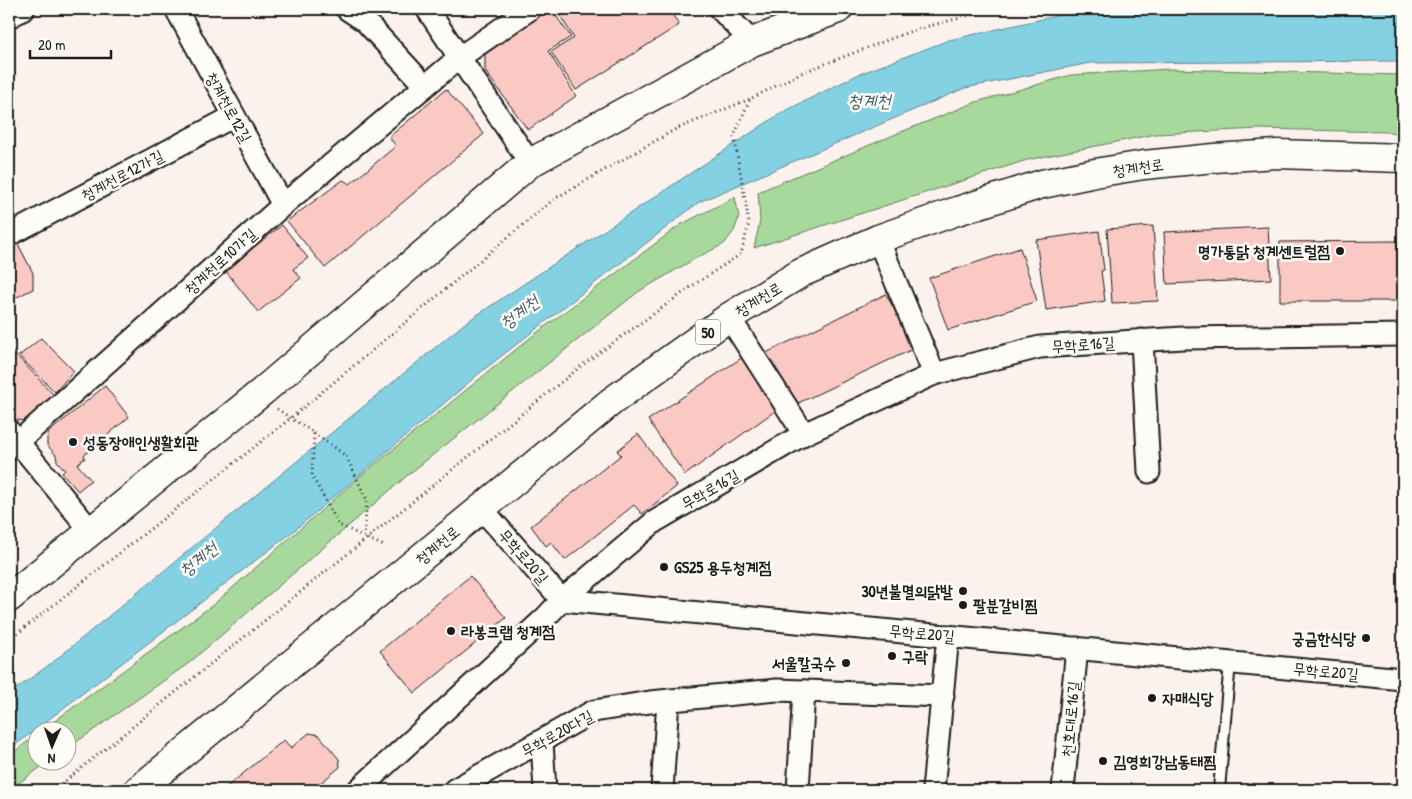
<svg xmlns="http://www.w3.org/2000/svg" width="1412" height="799" font-family="'Patrick Hand','Poor Story',sans-serif">
	<style>
		.green { fill: #a6d99b; stroke: #617a5c }
		.water { fill: #84d1e3; stroke: #5a8993 }
		.building { fill: #fac9c4; stroke: #1c1c1c }
		.lines { fill: none; stroke-linecap: round; stroke-linejoin: round }
		.service-casing { stroke: #1c1c1c; stroke-width: 14 }
		.minor-casing { stroke: #1c1c1c; stroke-width: 25 }
		.primary-casing { stroke: #1c1c1c; stroke-width: 31 }
		.path { stroke: #1c1c1c; stroke-width: 3; stroke-dasharray: 1 4; stroke-linecap: butt }
		.service { stroke: #fdfcf7; stroke-width: 10 }
		.minor { stroke: #fdfcf7; stroke-width: 21 }
		.primary { stroke: #fdfcf7; stroke-width: 28 }
		.path-bridge { stroke: #1c1c1c; stroke-width: 3; stroke-dasharray: 1 4; stroke-linecap: butt }
		.poi-dot { fill: #1c1c1c; stroke: #fdfcf7; stroke-width: 2 }
		.labels { text-anchor: middle; dominant-baseline: central; stroke-width: 5; stroke-linejoin: round; paint-order: stroke }
		.shield { fill: #fdfcf7; stroke: #605f5e; stroke-width: 1 }
		.shield-label { font-size: 15px; font-weight: bold; fill: #1c1c1c }
		.street-label { font-size: 16px; fill: #1c1c1c; stroke: #fdfcf7 }
		.poi-label { font-size: 16px; font-weight: bold; fill: #1c1c1c; stroke: #fdfcf7; text-anchor: start }
		.water-label { font-size: 18px; font-style: italic; fill: #405b62; stroke: #fdfcf7 }
	</style>
	<rect width="100%" height="100%" fill="#fcf2ed"/>
	<filter id="ink" filterUnits="userSpaceOnUse"><feTurbulence type="fractalNoise" baseFrequency=".02" numOctaves="2"/><feDisplacementMap in="SourceGraphic" scale="10" xChannelSelector="R" yChannelSelector="G"/><feConvolveMatrix kernelMatrix="1 2 1 2 8 2 1 2 1" color-interpolation-filters="sRGB"/></filter>
	<g filter="url(#ink)">
		<g class="green">
			<path d="M 1170,69 L 1403,75 L 1403,134 L 1389,132 L 1259,129 L 1156,134 L 1027,160 L 754,248 L 760,221 L 758,192 L 896,134 L 976,102 L 1071,75 Z"/>
			<path d="M 735,197 L 739,217 L 734,231 L 724,244 L 698,257 L 638,292 L 409,474 L 189,663 L 68,748 L 68,732 L 41,731 L 214,604 L 363,474 L 530,338 L 680,225 Z"/>
			<path d="M 37,734 L 38,762 L 48,762 L 9,790 L 9,756 Z"/>
		</g>
		<path class="water" d="M 1087,9 L 1403,9 L 1403,61 L 1090,63 L 965,88 L 699,202 L 481,372 L 290,534 L 9,750 L 9,694 L 53,662 L 465,323 L 781,113 L 857,75 L 949,40 Z"/>
		<g class="building">
			<path d="M 546,9 L 551,9 L 571,37 L 548,51 L 576,96 L 528,130 L 485,71 L 485,47 Z"/>
			<path d="M 556,9 L 669,9 L 679,25 L 576,90 L 551,52 L 574,38 Z"/>
			<path d="M 446,89 L 484,134 L 325,268 L 287,221 L 343,180 L 350,184 L 396,146 L 389,137 Z"/>
			<path d="M 282,225 L 308,258 L 293,269 L 301,278 L 258,312 L 225,270 Z"/>
			<path d="M 1153,226 L 1158,301 L 1112,303 L 1107,229 Z"/>
			<path d="M 1268,227 L 1271,279 L 1167,284 L 1164,232 Z"/>
			<path d="M 1099,231 L 1104,270 L 1101,271 L 1105,301 L 1046,310 L 1036,240 Z"/>
			<path d="M 16,240 L 33,273 L 33,289 L 9,301 L 9,243 Z"/>
			<path d="M 1397,241 L 1398,301 L 1280,301 L 1280,242 Z"/>
			<path d="M 1020,248 L 1037,301 L 948,330 L 929,278 Z"/>
			<path d="M 886,294 L 915,348 L 794,405 L 766,353 Z"/>
			<path d="M 41,338 L 74,371 L 55,392 L 19,356 Z"/>
			<path d="M 12,351 L 55,396 L 30,421 L 15,420 L 9,409 L 9,353 Z"/>
			<path d="M 746,355 L 782,406 L 685,475 L 648,420 Z"/>
			<path d="M 105,386 L 129,417 L 84,455 L 85,458 L 77,464 L 91,480 L 78,491 L 62,473 L 65,470 L 57,461 L 56,455 L 47,445 L 47,438 L 49,432 Z"/>
			<path d="M 638,434 L 677,486 L 642,514 L 634,505 L 565,560 L 551,542 L 546,546 L 531,526 L 621,455 L 617,451 Z"/>
			<path d="M 470,576 L 506,618 L 415,693 L 380,651 Z"/>
			<path d="M 309,733 L 319,735 L 339,759 L 340,767 L 312,790 L 223,790 L 284,740 L 291,748 Z"/>
		</g>
		<g class="lines">
			<defs>
				<path id="service" d="M 1219,790 L 1230,662"/>
				<g id="minor">
					<path d="M 176,9 L 283,205"/>
					<path d="M 347,9 L 365,21 L 425,86"/>
					<path d="M 427,9 L 530,163"/>
					<path d="M 720,9 L 752,42"/>
					<path d="M 9,17 L 24,9"/>
					<path d="M 9,235 L 234,116"/>
					<path d="M 878,239 L 934,374"/>
					<path d="M 729,317 L 804,434"/>
					<path d="M 1142,340 L 1149,472"/>
					<path d="M 9,431 L 91,531"/>
					<path d="M 9,450 L 283,205 L 460,57 L 530,9"/>
					<path d="M 482,509 L 562,600 L 1403,679"/>
					<path d="M 542,742 L 545,790"/>
					<path d="M 358,790 L 545,618 L 562,600 L 654,522 L 804,434 L 934,374 L 1040,347 L 1183,338 L 1403,335"/>
					<path d="M 454,790 L 594,711 L 650,702 L 777,690 L 943,696"/>
					<path d="M 662,790 L 668,700"/>
					<path d="M 798,790 L 804,691"/>
					<path d="M 933,790 L 948,636"/>
					<path d="M 1063,790 L 1077,648"/>
				</g>
				<g id="primary">
					<path d="M 9,598 L 263,391 L 530,163 L 752,42 L 838,9"/>
					<path d="M 138,790 L 612,401 L 729,317 L 801,273 L 878,239 L 954,212 L 1042,184 L 1095,173 L 1144,165 L 1214,158 L 1277,154 L 1403,158"/>
				</g>
			</defs>
			<use href="#service" class="service-casing"/>
			<use href="#minor" class="minor-casing"/>
			<use href="#primary" class="primary-casing"/>
			<g class="path">
				<path d="M 314,433 L 346,456 L 367,500 L 364,537"/>
				<path d="M 9,640 L 280,427 L 554,199 L 676,129 L 750,99"/>
				<path d="M 54,790 L 585,363 L 695,284 L 741,254 L 749,223 L 734,136 L 750,99 L 801,73 L 914,30 L 994,9"/>
			</g>
			<use href="#service" class="service"/>
			<use href="#minor" class="minor"/>
			<use href="#primary" class="primary"/>
			<path class="path-bridge" d="M 277,409 L 314,433 L 312,476 L 339,525 L 386,547"/>
		</g>
	</g>
	<g class="poi-dot">
		<circle cx="1340" cy="251" r="5"/>
		<circle cx="73" cy="442" r="5"/>
		<circle cx="664" cy="567" r="5"/>
		<circle cx="963" cy="591" r="5"/>
		<circle cx="963" cy="605" r="5"/>
		<circle cx="451" cy="631" r="5"/>
		<circle cx="1366" cy="638" r="5"/>
		<circle cx="892" cy="656" r="5"/>
		<circle cx="846" cy="663" r="5"/>
		<circle cx="1152" cy="698" r="5"/>
		<circle cx="1103" cy="761" r="5"/>
	</g>
	<g class="labels">
		<rect class="shield" x="695.5" y="319.5" width="25" height="25" rx="4"/>
		<g class="shield-label">
			<text x="708" y="332">50</text>
		</g>
		<g class="street-label">
			<text transform="translate(229 107) rotate(61)">청계천로12길</text>
			<text transform="translate(1138 167) rotate(-8)">청계천로</text>
			<text transform="translate(122 175) rotate(-28)">청계천로12가길</text>
			<text transform="translate(220 261) rotate(-42)">청계천로10가길</text>
			<text transform="translate(758 299) rotate(-31)">청계천로</text>
			<text transform="translate(1083 344) rotate(-4)">무학로16길</text>
			<text transform="translate(710 489) rotate(-30)">무학로16길</text>
			<text transform="translate(437 545) rotate(-39)">청계천로</text>
			<text transform="translate(524 556) rotate(49)">무학로20길</text>
			<text transform="translate(922 633) rotate(5)">무학로20길</text>
			<text transform="translate(1326 671) rotate(5)">무학로20길</text>
			<text transform="translate(1070 719) rotate(-85)">천호대로16길</text>
			<text transform="translate(557 733) rotate(-29)">무학로20다길</text>
		</g>
		<g class="poi-label">
			<text x="1330" y="251" text-anchor="end">명가통닭 청계센트럴점</text>
			<text x="83" y="442">성동장애인생활회관</text>
			<text x="674" y="567">GS25 용두청계점</text>
			<text x="953" y="591" text-anchor="end">30년불멸의닭발</text>
			<text x="973" y="605">팔분갈비찜</text>
			<text x="461" y="631">라봉크랩 청계점</text>
			<text x="1356" y="638" text-anchor="end">궁금한식당</text>
			<text x="902" y="656">구락</text>
			<text x="836" y="663" text-anchor="end">서울칼국수</text>
			<text x="1162" y="698">자매식당</text>
			<text x="1113" y="761">김영희강남동태찜</text>
		</g>
		<g class="water-label">
			<text x="869" y="100">청계천</text>
			<text transform="translate(519 312) rotate(-37)">청계천</text>
			<text transform="translate(198 559) rotate(-39)">청계천</text>
		</g>
	</g>
	<rect width="1412" height="799" fill="none" stroke="#fdfcf7" stroke-width="30"/>
	<rect x="15" y="15" width="1382" height="769" fill="none" stroke="#1c1c1c" stroke-width="2" filter="url(#ink)"/>
	<g transform="translate(52 746) rotate(182)"><circle r="24" fill="#fdfcf7" stroke="#a3a29f"/>
	<path d="M0-4L9 19L0 12L-9 19Z" fill="#1c1c1c"/>
	<text y="-8" font-size="14" font-weight="bold" text-anchor="middle" fill="#1c1c1c">N</text>
	</g>
	<path d="M30 50v8h81v-8" fill="none" stroke="#1c1c1c" stroke-width="2.5"/>
	<text x="38" y="50" font-size="15" fill="#1c1c1c" stroke="#fdfcf7" stroke-width="4" paint-order="stroke">20 m</text>
</svg>
